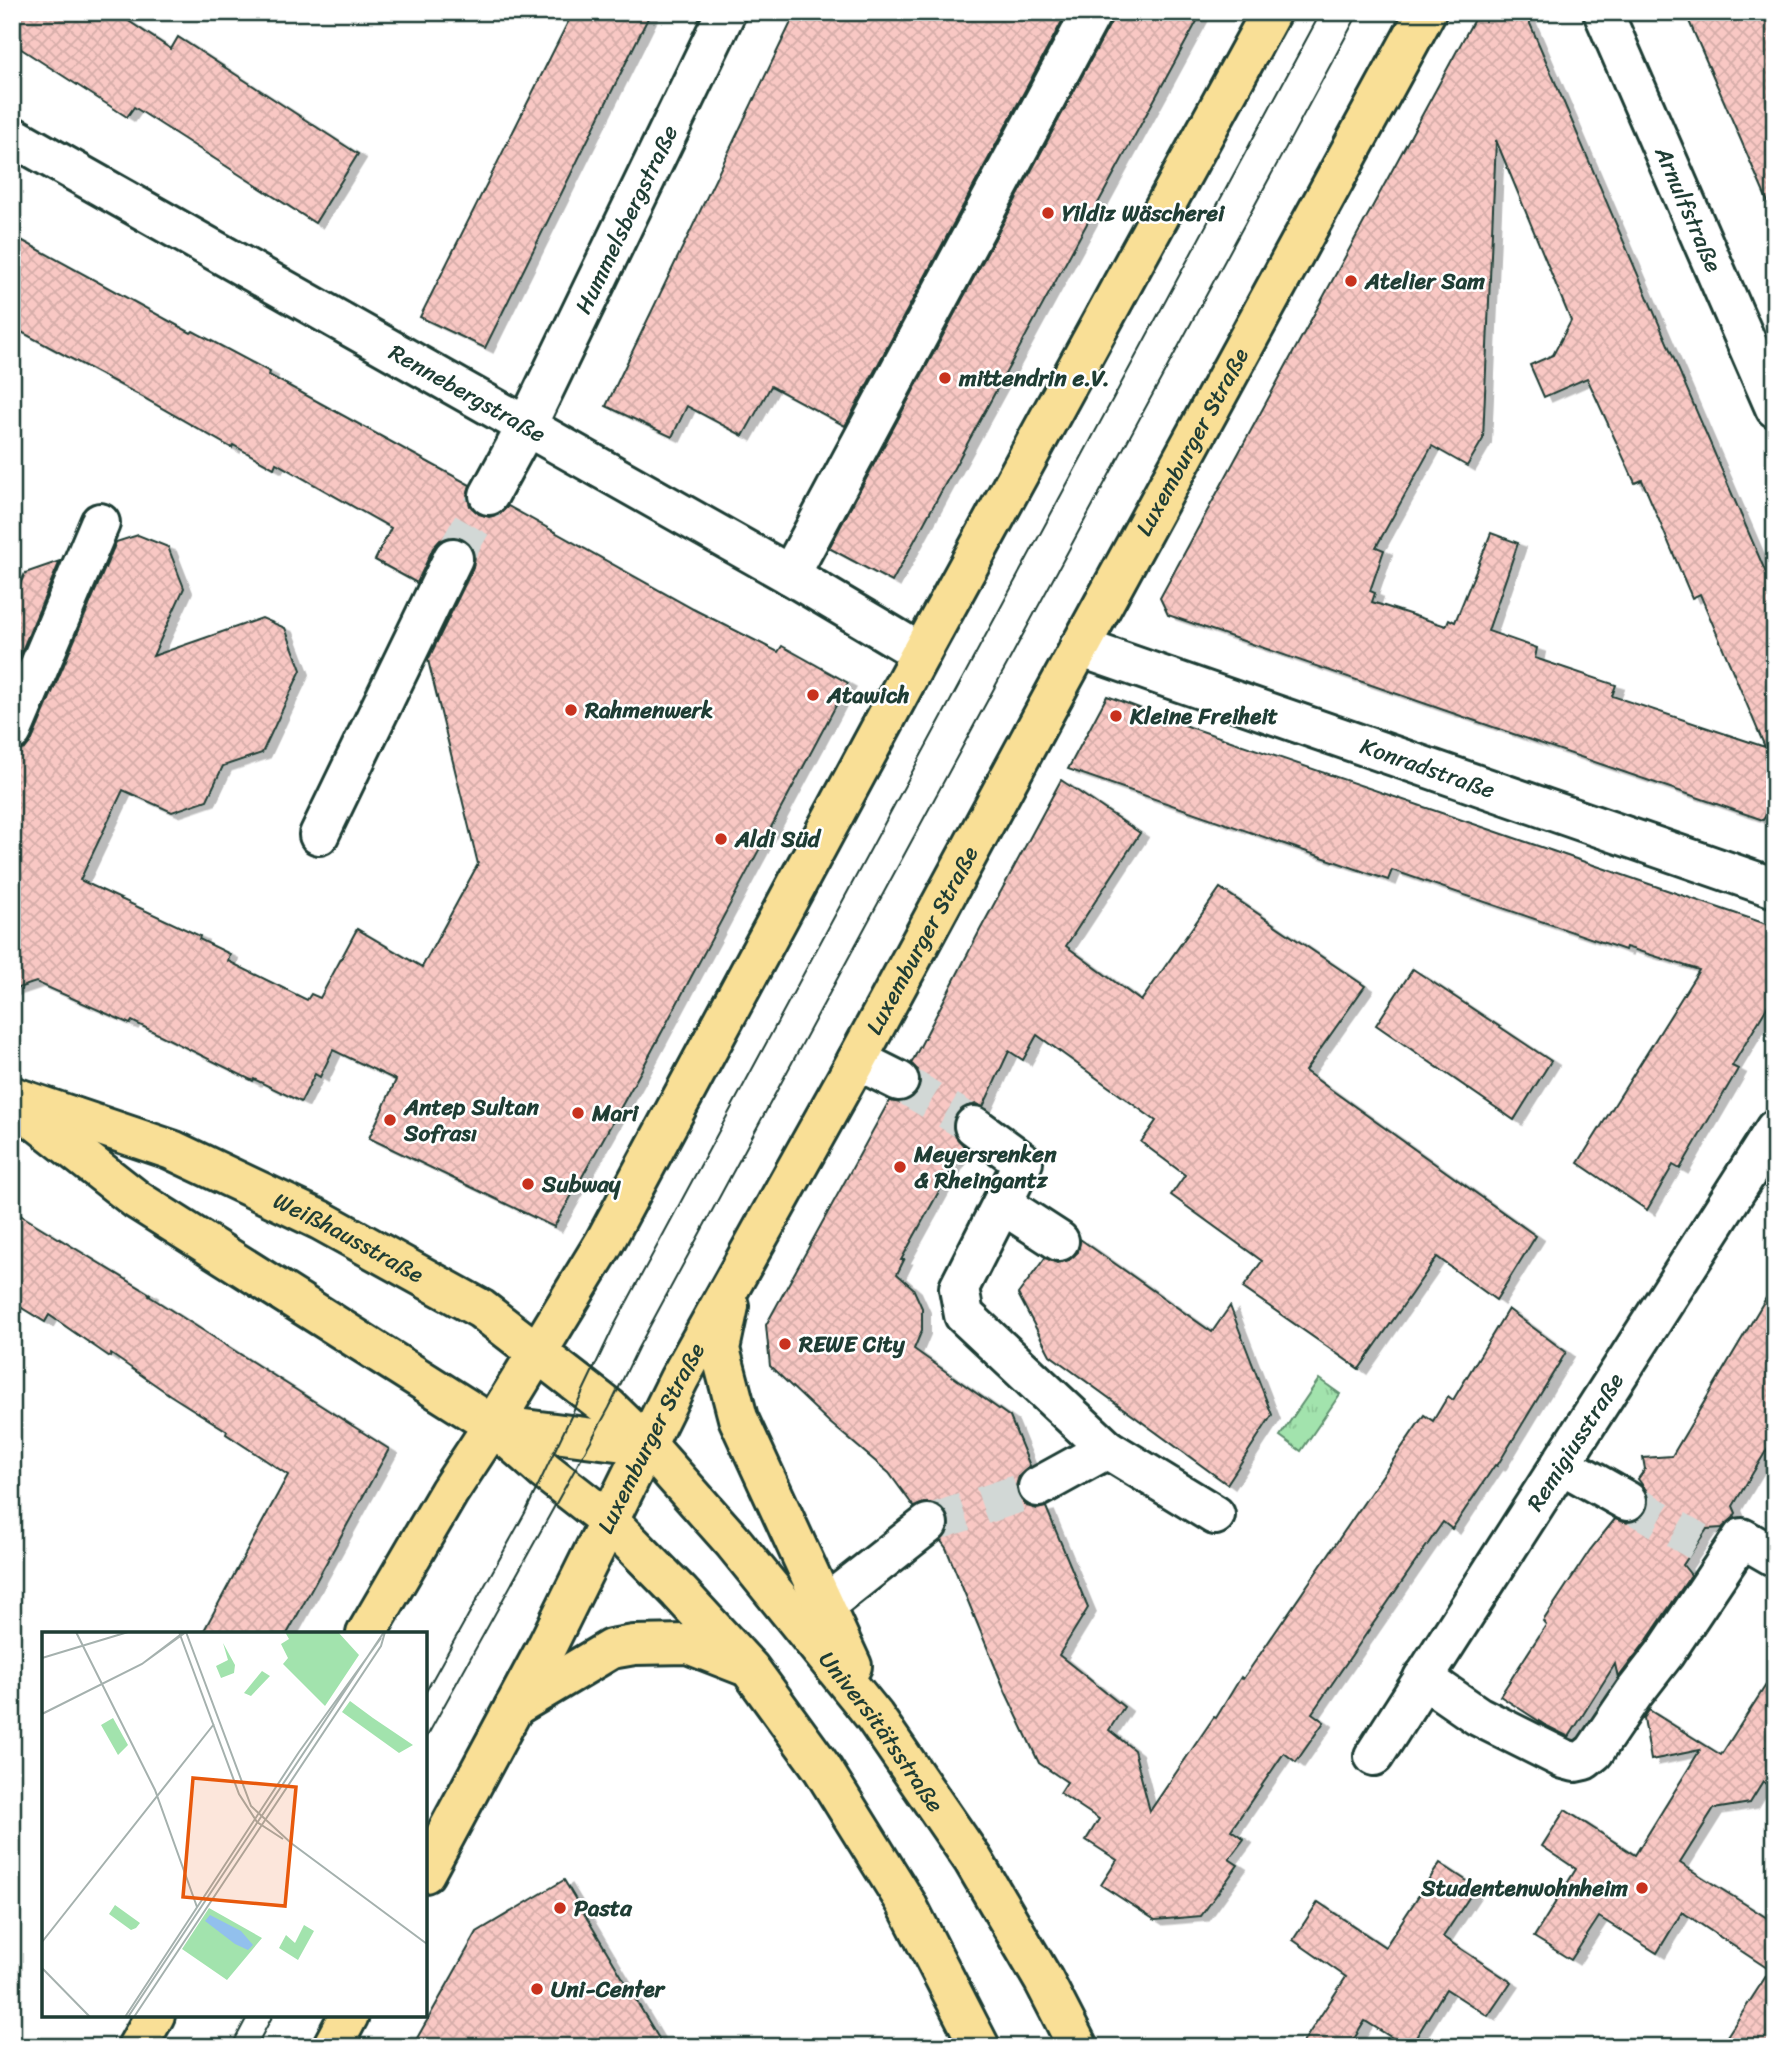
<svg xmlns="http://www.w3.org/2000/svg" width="1787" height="2059" font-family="Sriracha,sans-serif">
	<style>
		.park { fill: url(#park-tufts); stroke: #609070; stroke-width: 2 }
		.building { fill: url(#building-cross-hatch); stroke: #1f3d34; stroke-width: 2; fill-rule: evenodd; filter: url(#shadow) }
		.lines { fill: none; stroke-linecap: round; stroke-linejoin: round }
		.minor-tunnel { stroke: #d2d8d6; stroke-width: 38; stroke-dasharray: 38 19; stroke-linecap: butt }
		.minor-casing { stroke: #1f3d34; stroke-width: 44 }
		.major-casing { stroke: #1f3d34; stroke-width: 44 }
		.minor { stroke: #fff; stroke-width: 38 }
		.major { stroke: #f9df96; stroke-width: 38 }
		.tram { stroke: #1f3d34; stroke-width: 2 }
		.poi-dot { fill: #c8321e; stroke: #fff; stroke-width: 2.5 }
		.labels { text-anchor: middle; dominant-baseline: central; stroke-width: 5; stroke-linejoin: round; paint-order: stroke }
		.street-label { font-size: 23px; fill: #1f3d34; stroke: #fff }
		.poi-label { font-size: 23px; font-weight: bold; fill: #1f3d34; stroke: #fff; text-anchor: start }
		.inset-road { fill: none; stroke: #a5b1ae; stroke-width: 2 }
		.view { fill: #e8590c; fill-opacity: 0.15; stroke: #e8590c; stroke-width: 3.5 }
		.inset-edge { fill: none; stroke: #1f3d34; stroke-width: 3.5 }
	</style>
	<defs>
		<pattern id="park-tufts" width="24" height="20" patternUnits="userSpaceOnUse" patternTransform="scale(1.75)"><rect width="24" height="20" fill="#a2e3ad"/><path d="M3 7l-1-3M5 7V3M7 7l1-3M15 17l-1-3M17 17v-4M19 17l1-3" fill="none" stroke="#8bc495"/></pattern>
		<pattern id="building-cross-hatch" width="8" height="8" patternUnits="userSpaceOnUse" patternTransform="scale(1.75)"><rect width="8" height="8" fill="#f9c8c4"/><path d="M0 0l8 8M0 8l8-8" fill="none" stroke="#d5ada9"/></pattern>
		<filter id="shadow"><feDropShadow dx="8" dy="4.5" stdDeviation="0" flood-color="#0004"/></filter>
	</defs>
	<rect width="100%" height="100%" fill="#fff"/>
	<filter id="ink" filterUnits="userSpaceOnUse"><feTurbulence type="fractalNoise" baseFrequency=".0143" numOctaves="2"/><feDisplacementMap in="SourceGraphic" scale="14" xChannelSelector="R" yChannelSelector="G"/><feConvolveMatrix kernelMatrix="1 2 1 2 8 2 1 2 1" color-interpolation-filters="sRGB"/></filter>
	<g filter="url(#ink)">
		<path class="park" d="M 1319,1379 L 1340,1394 L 1301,1451 L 1280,1436 Z"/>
		<g class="building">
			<path d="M 12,12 L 115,12 L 171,49 L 178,37 L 358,154 L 315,223 L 134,107 L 127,117 L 12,43 Z"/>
			<path d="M 573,12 L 651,12 L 485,348 L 420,317 Z"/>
			<path d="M 796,12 L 1067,12 L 845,426 L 771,386 L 743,436 L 687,406 L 672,437 L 606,406 Z"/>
			<path d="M 1114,12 L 1202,12 L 892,582 L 829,548 L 1111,22 Z"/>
			<path d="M 1478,12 L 1525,12 L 1775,594 L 1775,800 L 1763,820 L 1168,615 L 1160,598 ZM 1496,140 L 1571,321 L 1553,355 L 1530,365 L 1544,397 L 1587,378 L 1635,483 L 1642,480 L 1692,598 L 1700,594 L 1765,747 L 1612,696 L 1616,685 L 1535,658 L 1537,648 L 1488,631 L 1518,543 L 1491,533 L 1455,622 L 1449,619 L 1446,626 L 1372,602 L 1375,593 L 1370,591 L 1384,550 L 1376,547 L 1432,446 L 1467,466 L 1483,439 Z"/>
			<path d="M 1685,12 L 1775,12 L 1775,219 L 1740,138 Z"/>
			<path d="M 12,235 L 191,333 L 193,331 L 270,372 L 269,375 L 470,485 L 467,495 L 470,506 L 479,514 L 489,517 L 500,514 L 508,506 L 693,609 L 778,652 L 782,646 L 848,683 L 640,1073 L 554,1227 L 369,1138 L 396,1080 L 333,1050 L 320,1077 L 315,1074 L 301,1102 L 254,1079 L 253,1081 L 132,1021 L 130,1024 L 36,982 L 12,990 L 12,752 L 25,749 L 32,740 L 116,542 L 138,535 L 168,547 L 184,588 L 153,656 L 262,618 L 285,628 L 301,670 L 262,753 L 223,766 L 207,800 L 172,812 L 123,790 L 80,880 L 200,936 L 199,939 L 230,954 L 228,961 L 307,1000 L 311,994 L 320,998 L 357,929 L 422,967 L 478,864 L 428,660 L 473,568 L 475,556 L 471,545 L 462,538 L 452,536 L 440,540 L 433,548 L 417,583 L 375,560 L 391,528 L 276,463 L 274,468 L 233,445 L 232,448 L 137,394 L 12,327 Z"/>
			<path d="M 60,561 L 12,674 L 12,602 L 25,573 Z"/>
			<path d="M 1107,696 L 1190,727 L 1775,927 L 1775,994 L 1732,1066 L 1738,1069 L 1680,1169 L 1673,1165 L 1647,1210 L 1578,1163 L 1699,970 L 1626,947 L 1625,950 L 1392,870 L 1388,880 L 1068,769 Z"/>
			<path d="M 1061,780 L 1140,833 L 1066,946 L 1141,1001 L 1220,888 L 1365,986 L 1305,1071 L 1536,1236 L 1496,1300 L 1437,1257 L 1359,1369 L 1243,1288 L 1262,1261 L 1171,1195 L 1185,1175 L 1141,1142 L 1156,1121 L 1037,1035 L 1023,1060 L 1009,1051 L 983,1107 L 976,1104 L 966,1106 L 956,1114 L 952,1123 L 954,1134 L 964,1146 L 901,1260 L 904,1260 L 897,1274 L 913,1288 L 922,1308 L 922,1330 L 914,1349 L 1010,1417 L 1030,1466 L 1019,1476 L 1016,1486 L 1019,1497 L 1027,1506 L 1037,1509 L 1046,1507 L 1088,1608 L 1059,1655 L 1124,1707 L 1109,1730 L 1134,1750 L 1150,1811 L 1214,1717 L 1216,1718 L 1241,1677 L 1243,1679 L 1424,1415 L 1433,1421 L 1448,1396 L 1453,1400 L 1508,1309 L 1566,1352 L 1497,1466 L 1495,1465 L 1452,1529 L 1443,1522 L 1312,1713 L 1324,1722 L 1296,1762 L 1284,1753 L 1231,1830 L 1244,1839 L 1229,1859 L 1238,1865 L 1201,1916 L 1155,1920 L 1101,1885 L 1117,1860 L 1086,1840 L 1099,1819 L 1060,1793 L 1067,1782 L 1039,1763 L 1006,1693 L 946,1548 L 941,1541 L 948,1531 L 949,1520 L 946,1511 L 935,1504 L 924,1503 L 914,1507 L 889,1473 L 829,1422 L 770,1366 L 766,1325 L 889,1101 L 901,1103 L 910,1100 L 918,1091 L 921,1079 L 918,1070 L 911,1064 L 980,930 Z"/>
			<path d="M 1413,969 L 1551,1061 L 1514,1120 L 1376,1025 Z"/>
			<path d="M 12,1210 L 150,1294 L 149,1296 L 389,1449 L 287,1634 L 202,1634 L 288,1475 L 226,1434 L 227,1431 L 170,1395 L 111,1354 L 110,1357 L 49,1315 L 45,1322 L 12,1302 Z"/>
			<path d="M 1080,1239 L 1212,1332 L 1230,1306 L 1272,1415 L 1227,1484 L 1050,1355 L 1018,1294 L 1045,1258 L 1057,1263 L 1069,1260 L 1078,1252 Z"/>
			<path d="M 1775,1283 L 1775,1436 L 1733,1506 L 1736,1513 L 1733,1518 L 1722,1528 L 1707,1529 L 1683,1565 L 1691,1575 L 1647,1640 L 1618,1678 L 1615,1664 L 1569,1737 L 1545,1725 L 1500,1696 L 1546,1625 L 1543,1621 L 1590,1550 L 1615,1519 L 1628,1523 L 1639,1519 L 1646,1512 L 1649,1500 L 1646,1490 L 1638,1479 L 1645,1469 L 1643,1458 L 1672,1456 Z"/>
			<path d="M 1775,1671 L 1775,1790 L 1763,1782 L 1750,1803 L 1714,1809 L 1680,1863 L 1775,1923 L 1775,2047 L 1720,2047 L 1770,1970 L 1682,1912 L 1657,1953 L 1599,1917 L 1571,1960 L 1534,1937 L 1576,1869 L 1542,1846 L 1565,1810 L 1635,1855 L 1700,1750 L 1651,1760 L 1644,1718 L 1649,1710 L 1721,1755 Z"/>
			<path d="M 1440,1863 L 1476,1887 L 1443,1937 L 1511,1982 L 1488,2016 L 1446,1989 L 1410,2047 L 1407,2047 L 1365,2021 L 1349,2047 L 1300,2047 L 1346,1977 L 1293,1940 L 1318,1902 L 1385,1947 Z"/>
			<path d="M 564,1880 L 664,2047 L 412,2047 L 477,1932 Z"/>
		</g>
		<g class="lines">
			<g class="minor-tunnel">
				<path d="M 453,558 L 489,495"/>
				<path d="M 899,1081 L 974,1126"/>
				<path d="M 1627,1501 L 1698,1542"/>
				<path d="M 928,1524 L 1038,1487"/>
			</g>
			<defs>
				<g id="minor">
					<path id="s1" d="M 1603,12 L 1775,408"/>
					<path id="s2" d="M 12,136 L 790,575 L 921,653"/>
					<path id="s3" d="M 489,495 L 526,427 L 726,12"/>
					<path d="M 790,575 L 1092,12"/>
					<path id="s4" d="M 1079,647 L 1775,888"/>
					<path d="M 12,731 L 100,523"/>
					<path d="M 319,835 L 453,558"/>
					<path d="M 857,1060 L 899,1081"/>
					<path d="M 974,1126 L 1023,1162 L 959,1288 L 964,1315 L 1107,1449 L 1038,1487"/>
					<path d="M 1002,1204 L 1059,1241"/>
					<path d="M 1107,1449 L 1215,1515"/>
					<path d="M 1561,1464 L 1627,1501"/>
					<path d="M 824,1606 L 928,1524"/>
					<path d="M 1423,1678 L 1478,1716 L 1564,1759 L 1575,1762 L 1584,1760 L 1594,1752 L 1634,1693 L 1665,1653 L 1742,1538 L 1775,1557"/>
					<path id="s5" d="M 1374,1756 L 1775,1129"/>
				</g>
				<g id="major">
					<path id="s6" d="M 12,1096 L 172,1150 L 320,1220 L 481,1309 L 609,1408 L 647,1445 L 734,1543 L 874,1716 L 973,1860 L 1044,1981 L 1078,2047"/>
					<path d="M 21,1109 L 137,1200 L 493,1425 L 545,1471 L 609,1521 L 679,1592 L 750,1669 L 822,1768 L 906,1903 L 980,2047"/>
					<path d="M 729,1306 L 720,1349 L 738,1418 L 852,1666"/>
					<path d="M 493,1425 L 647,1445"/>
					<path d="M 366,1634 L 449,1492 L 493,1425 L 604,1243 L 921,653 L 1271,12"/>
					<path d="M 514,1707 L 611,1649 L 634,1645 L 688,1644 L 742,1665"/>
					<path id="s7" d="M 425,1873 L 548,1644 L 679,1379 L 857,1060 L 1055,693 L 1426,12"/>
					<path d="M 137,2047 L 155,2015"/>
					<path d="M 332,2047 L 349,2015"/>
				</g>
			</defs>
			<use href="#minor" class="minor-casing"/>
			<use href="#major" class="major-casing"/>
			<use href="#minor" class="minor"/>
			<use href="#major" class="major"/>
			<g class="tram">
				<path d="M 425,1693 L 525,1513 L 614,1326 L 1321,12"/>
				<path d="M 425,1740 L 609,1408 L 638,1348 L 1359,12"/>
				<path d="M 231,2047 L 248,2015"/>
				<path d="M 256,2047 L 273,2015"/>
			</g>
		</g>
	</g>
	<g class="poi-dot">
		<circle cx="1048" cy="213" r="7"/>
		<circle cx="1351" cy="281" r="7"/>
		<circle cx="945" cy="378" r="7"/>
		<circle cx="813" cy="695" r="7"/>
		<circle cx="571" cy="710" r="7"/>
		<circle cx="1116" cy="716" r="7"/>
		<circle cx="721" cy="839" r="7"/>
		<circle cx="578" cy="1113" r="7"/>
		<circle cx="390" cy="1120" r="7"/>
		<circle cx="900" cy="1167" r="7"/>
		<circle cx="528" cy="1184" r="7"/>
		<circle cx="785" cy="1344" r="7"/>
		<circle cx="1642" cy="1888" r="7"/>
		<circle cx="560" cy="1908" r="7"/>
		<circle cx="537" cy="1989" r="7"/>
	</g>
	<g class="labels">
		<g class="street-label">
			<text stroke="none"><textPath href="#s1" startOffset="215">Arnulfstraße</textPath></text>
			<text stroke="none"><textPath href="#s3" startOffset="308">Hummelsbergstraße</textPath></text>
			<text stroke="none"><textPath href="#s2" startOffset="523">Rennebergstraße</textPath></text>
			<text stroke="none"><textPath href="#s7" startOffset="1624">Luxemburger Straße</textPath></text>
			<text stroke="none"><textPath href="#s4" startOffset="369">Konradstraße</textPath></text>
			<text stroke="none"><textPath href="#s7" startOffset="1057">Luxemburger Straße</textPath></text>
			<text stroke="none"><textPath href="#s6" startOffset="366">Weißhausstraße</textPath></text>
			<text stroke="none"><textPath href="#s7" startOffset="490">Luxemburger Straße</textPath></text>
			<text stroke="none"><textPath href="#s5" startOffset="373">Remigiusstraße</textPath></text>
			<text stroke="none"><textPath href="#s6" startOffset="1102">Universitätsstraße</textPath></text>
		</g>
		<g class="poi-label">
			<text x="1062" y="213">Yildiz Wäscherei</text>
			<text x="1365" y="281">Atelier Sam</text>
			<text x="959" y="378">mittendrin e.V.</text>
			<text x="827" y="695">Atawich</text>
			<text x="585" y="710">Rahmenwerk</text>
			<text x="1130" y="716">Kleine Freiheit</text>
			<text x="735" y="839">Aldi Süd</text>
			<text x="404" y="1107">Antep Sultan<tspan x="404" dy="26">Sofrası</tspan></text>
			<text x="592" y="1113">Mari</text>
			<text x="914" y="1154">Meyersrenken<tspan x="914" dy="26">&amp; Rheingantz</tspan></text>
			<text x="542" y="1184">Subway</text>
			<text x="799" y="1344">REWE City</text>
			<text x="1628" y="1888" text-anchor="end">Studentenwohnheim</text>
			<text x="574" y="1908">Pasta</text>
			<text x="551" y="1989">Uni-Center</text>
		</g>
	</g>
	<g transform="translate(42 1632)">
		<rect width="385" height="385" fill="#fff"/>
		<path d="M 181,11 L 193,33 L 192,41 L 179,46 L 174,34 L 186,28 ZM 308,69 L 331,86 L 371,113 L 357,121 L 300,80 Z" fill="#a2e3ad"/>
		<path d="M 243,0 L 296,0 L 317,23 L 283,74 L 241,32 L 246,26 L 239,12 L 247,7 ZM 220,39 L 228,44 L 209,64 L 202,61 ZM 71,86 L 86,113 L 76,123 L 59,93 ZM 73,273 L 98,291 L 94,296 L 89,298 L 67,282 ZM 167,276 L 220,306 L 185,348 L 140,317 ZM 262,293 L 272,299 L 256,328 L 237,316 L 244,303 L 253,311 Z" fill="#a2e3ad"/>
		<path d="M 168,283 L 199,299 L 211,313 L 206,318 L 193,312 L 163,289 Z" fill="#92c0ed"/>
		<path class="inset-road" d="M 34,0 L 113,158 L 155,275M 137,0 L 197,162 L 215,190 L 241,207M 144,0 L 209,174 L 249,211 L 385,312M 0,26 L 86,0M 0,82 L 100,32 L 144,0M 0,82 L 100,32 L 142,0M 0,310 L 172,92M 0,336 L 48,385M 83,385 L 257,120 L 339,6M 86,385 L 342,0M 92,385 L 339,14 L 343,0"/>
		<path class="view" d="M 151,146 L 254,155 L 243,274 L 141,265 Z"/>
		<rect width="385" height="385" class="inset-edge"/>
	</g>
	<rect width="1787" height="2059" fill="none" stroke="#fff" stroke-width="42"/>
	<rect x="21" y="21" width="1745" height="2017" fill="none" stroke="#1f3d34" stroke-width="2.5" filter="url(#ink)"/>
</svg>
